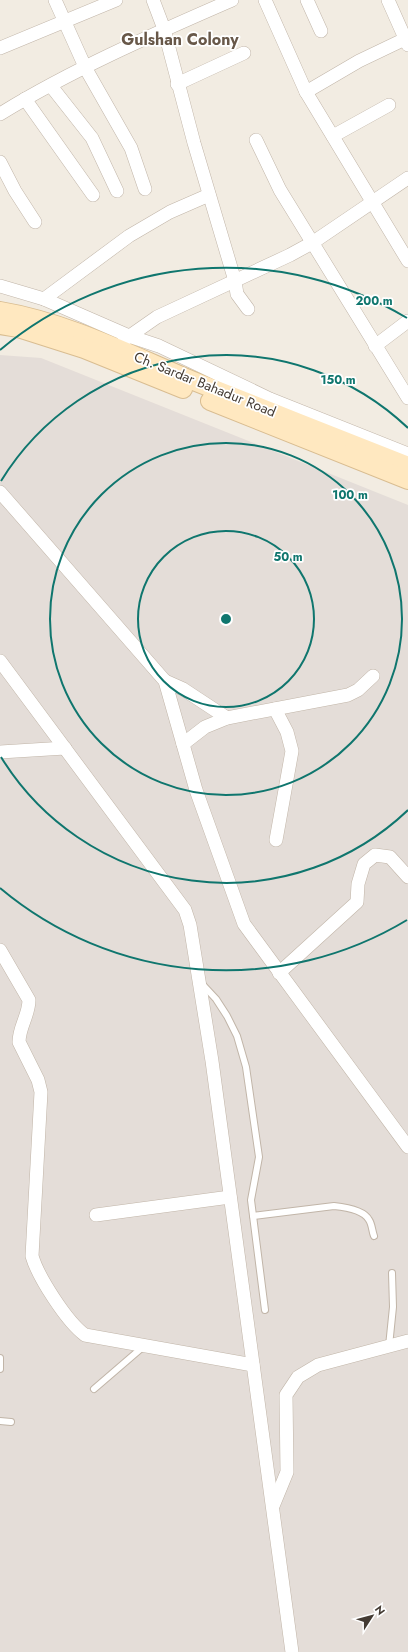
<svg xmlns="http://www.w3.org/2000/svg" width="408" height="1652" font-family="Jost,sans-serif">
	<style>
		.industrial { fill: #e4ddd8 }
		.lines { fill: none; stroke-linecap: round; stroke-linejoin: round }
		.service-casing { stroke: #c1b5a8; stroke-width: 8 }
		.minor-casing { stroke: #c1b5a8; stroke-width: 14 }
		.secondary-casing { stroke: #d9bd91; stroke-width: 20 }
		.service { stroke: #fff; stroke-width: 6 }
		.minor { stroke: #fff; stroke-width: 13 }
		.secondary { stroke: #ffe8c0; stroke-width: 18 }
		.ring { fill: none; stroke: #0f766e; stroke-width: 2 }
		.labels { text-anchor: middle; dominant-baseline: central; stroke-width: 3.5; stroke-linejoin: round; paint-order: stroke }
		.street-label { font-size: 14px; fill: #443b33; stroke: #fff }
		.quarter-label { font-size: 16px; font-weight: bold; fill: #685849; stroke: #fff }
		.centre { fill: #0f766e; stroke: #fff; stroke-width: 2 }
		.ring-label { font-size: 12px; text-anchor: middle; font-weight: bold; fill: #0f766e; stroke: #fff; stroke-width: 3.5; stroke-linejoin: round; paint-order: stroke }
	</style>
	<rect width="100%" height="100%" fill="#f2ece2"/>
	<path class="industrial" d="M 0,355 L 41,358 L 408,505 L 408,1652 L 0,1652 Z"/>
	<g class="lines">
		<defs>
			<g id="service">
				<path d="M 202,984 L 216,999 L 227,1016 L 237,1036 L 246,1067 L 259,1157 L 251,1200 L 265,1310"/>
				<path d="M 253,1216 L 334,1206 C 344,1207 364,1210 369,1220 C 372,1224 372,1231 374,1236"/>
				<path d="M 389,1346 L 393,1307 L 392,1273"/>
				<path d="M 0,1358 L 0,1369"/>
				<path d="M 94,1389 L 144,1346"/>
				<path d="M 0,1421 L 11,1422"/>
			</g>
			<g id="minor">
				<path d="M 55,0 L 86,69 L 131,148 L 145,189"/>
				<path d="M 153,0 L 164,29 L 194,143 L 235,281 L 237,294 L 248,309"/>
				<path d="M 265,0 L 306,92 L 408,261"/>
				<path d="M 307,0 L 321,31"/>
				<path d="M 388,0 L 408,45"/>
				<path d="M 0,48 L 116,0"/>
				<path d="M 177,84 L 244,53"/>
				<path d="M 51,86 L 92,138 L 117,191"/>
				<path d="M 306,92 L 359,61 L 405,39"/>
				<path d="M 25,99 L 93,195"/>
				<path d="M 0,114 C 73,69 154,34 232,0"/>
				<path d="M 333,136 L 389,105"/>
				<path d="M 256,140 L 280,190 L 408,398"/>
				<path d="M 0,162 L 15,191 L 35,222"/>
				<path d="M 0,286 L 44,299 L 129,336 L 159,346 L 270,399 L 408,454"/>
				<path d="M 44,299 L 129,236 L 170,212 L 209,195"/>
				<path d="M 124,340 L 157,317 L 290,255 L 312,243 L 408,178"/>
				<path d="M 375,346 L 408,321"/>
				<path d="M 0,492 L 165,681 L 196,790 L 244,924 L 408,1147"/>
				<path d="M 0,661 L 185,910 L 190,925 L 212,1061 L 292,1652"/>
				<path d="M 165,681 L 183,689 L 227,718"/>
				<path d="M 275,709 L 287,732 L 292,751 L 276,840"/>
				<path d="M 183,744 L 205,727 L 227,718 L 348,695 L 358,690 L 373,676"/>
				<path d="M 0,752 L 65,748"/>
				<path d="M 0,950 L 29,1000 C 29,1015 19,1027 19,1042 L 38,1080 L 41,1092 L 32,1256 C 38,1277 67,1322 85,1335 L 253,1365"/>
				<path d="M 279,973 L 357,902 L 358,884 L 364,864 L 375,855 L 390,857 L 408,877"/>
				<path d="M 96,1215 L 230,1197"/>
				<path d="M 273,1506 L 287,1472 L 286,1395 L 298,1377 L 318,1365 L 408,1341"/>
			</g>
			<g id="secondary">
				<path d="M 0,311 C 66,322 129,354 191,380 C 263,409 336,437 408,466"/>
				<path d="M 0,325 L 18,328 L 84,349 L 183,389"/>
				<path d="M 210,401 L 408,480"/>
			</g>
		</defs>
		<use href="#service" class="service-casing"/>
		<use href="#minor" class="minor-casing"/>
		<use href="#secondary" class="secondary-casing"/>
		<use href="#service" class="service"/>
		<use href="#minor" class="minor"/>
		<use href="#secondary" class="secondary"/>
	</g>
	<g class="ring">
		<circle cx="226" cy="619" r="88"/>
		<circle cx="226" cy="619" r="176"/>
		<path d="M408 810A264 264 0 0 1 1 757M1 481A264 264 0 0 1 408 428"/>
		<path d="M407 920A351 351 0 0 1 0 888M0 350A351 351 0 0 1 407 318"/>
	</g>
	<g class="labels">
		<g class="street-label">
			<text transform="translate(205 384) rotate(22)">Ch. Sardar Bahadur Road</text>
		</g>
		<g class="quarter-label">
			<text x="180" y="39">Gulshan Colony</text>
		</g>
	</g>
	<circle cx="226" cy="619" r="6" class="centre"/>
	<g class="ring-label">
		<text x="374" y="305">200 m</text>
		<text x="338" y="384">150 m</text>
		<text x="350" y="499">100 m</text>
		<text x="288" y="561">50 m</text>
	</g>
	<g transform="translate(372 1616) rotate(54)" stroke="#ffffff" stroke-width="3" paint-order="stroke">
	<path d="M0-3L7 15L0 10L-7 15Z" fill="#443b33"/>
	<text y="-6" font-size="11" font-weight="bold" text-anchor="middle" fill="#443b33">N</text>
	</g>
</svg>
